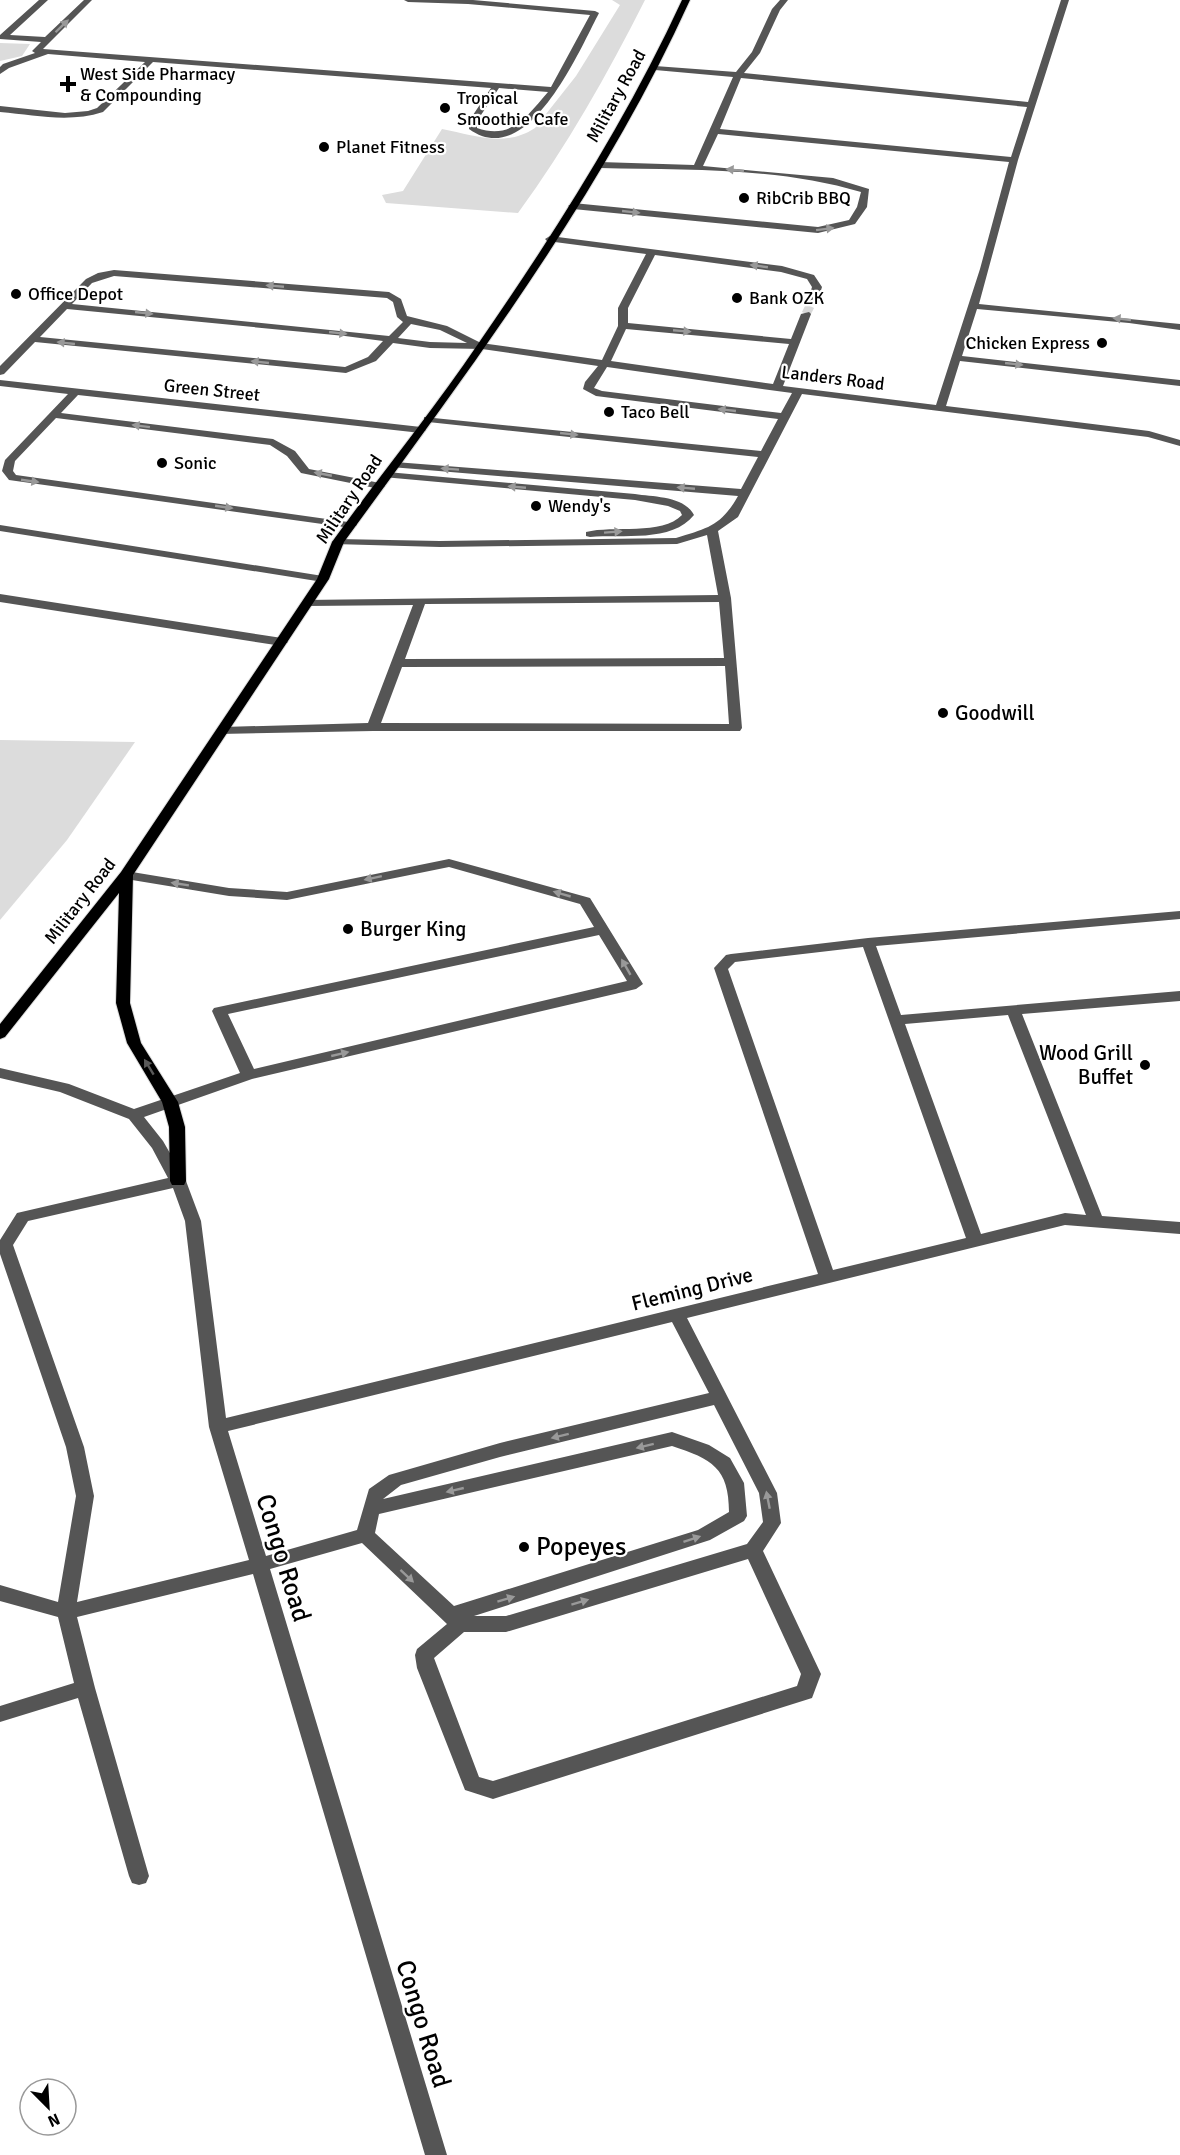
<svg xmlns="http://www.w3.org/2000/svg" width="1180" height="2155" font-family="Signika,sans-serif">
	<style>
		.green { fill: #dcdcdc }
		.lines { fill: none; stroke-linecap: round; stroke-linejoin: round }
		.minor-tunnel { stroke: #d9d9d9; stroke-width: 9; stroke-dasharray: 9 4.5; stroke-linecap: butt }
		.major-casing { stroke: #dbdbdb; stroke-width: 2 }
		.minor { fill: #555; fill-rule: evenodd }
		.major { fill: #000; fill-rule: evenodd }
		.oneway { fill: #999 }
		.oneway2 { fill: #595959 }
		.poi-dot { fill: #000; stroke: #fff; stroke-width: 2 }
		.labels { text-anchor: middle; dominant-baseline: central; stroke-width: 4.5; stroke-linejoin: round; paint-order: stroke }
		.far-poi-label { font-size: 18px; fill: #000; stroke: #fff; text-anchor: start }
		.far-street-label { font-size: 18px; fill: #000; stroke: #fff }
		.poi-label { font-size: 21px; fill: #000; stroke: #fff; text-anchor: start }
		.street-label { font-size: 21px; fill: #000; stroke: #fff }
		.near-poi-label { font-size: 26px; fill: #000; stroke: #fff; text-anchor: start }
		.near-street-label { font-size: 26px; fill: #000; stroke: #fff }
	</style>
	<rect width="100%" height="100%" fill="#fff"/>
	<g class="green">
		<path d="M 612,0 L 645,0 C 607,75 567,146 518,213 L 386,203 L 382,195 L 403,191 L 442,129 C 474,135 505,148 535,128 L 576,76 L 620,5 Z"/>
		<path d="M 0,43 L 30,44 L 22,56 L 0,61 Z"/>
		<path d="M 0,740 L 135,742 L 67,840 L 0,920 Z"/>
	</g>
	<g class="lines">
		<path class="minor-tunnel" d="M 806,314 L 813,300"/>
		<defs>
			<path id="major" d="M 682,0 L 690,0 C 601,196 470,369 344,542 L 329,579 L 133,875 L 130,1003 L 141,1043 L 178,1102 L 185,1127 L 186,1181 L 184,1185 L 172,1185 L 170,1181 L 169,1127 L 162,1102 L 127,1043 L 116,1003 L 119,893 L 5,1037 L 0,1039 L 0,1024 L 121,872 L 317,579 L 332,542 C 380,475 432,412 478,344 C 554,234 626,121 682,0 Z"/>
		</defs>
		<use href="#major" class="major-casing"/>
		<g class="minor">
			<path d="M 39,0 L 48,0 L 10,35 L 45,37 L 84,0 L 92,0 L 43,49 L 551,87 L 590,15 L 468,4 L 408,2 L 404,0 L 473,0 L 595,11 L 599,13 C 579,51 528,172 469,129 L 469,121 L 491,88 L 153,62 L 103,112 C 69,123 35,115 0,112 L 0,106 L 65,113 L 88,111 L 97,108 L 145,62 L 48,54 L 9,68 L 0,74 L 0,67 L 3,64 L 35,53 L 32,51 L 41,42 L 0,39 L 0,35 ZM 499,88 L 548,92 C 527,116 512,140 477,128 L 477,121 Z"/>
			<path d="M 780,0 L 788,0 L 780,10 L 760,53 L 744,73 L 1028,102 L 1061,0 L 1069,0 L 1018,160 L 979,304 L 1180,324 L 1180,330 L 1129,323 L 977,309 L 962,356 L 1180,380 L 1180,386 L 960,361 L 946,406 L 1149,431 L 1180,440 L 1180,446 L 1148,437 L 802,394 L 738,517 L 718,531 L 731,598 L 742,728 L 740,731 L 373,731 L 219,734 L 217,731 L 219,728 L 223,727 L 368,723 L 413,605 L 308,606 L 304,604 L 304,600 L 718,595 L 707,535 L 677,544 L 440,547 L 334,544 L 332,542 L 338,539 L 440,541 L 676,538 C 708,528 721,526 738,496 L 391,467 L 390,465 L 395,462 L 741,489 L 758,457 L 428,422 L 424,421 L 424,417 L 761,451 L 778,419 L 596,396 L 583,389 L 585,382 L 598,366 L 482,349 L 430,348 L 393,343 L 376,361 L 346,373 L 35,342 L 4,374 L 0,375 L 0,366 L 86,279 L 98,273 L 114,270 L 389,292 L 401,299 L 407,316 L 447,326 L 481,343 L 602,360 L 618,326 L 618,308 L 646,254 L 547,241 L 545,239 L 550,236 L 782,266 L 814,275 L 822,287 L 818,300 L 813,303 L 808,300 L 812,287 L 807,279 L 781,272 L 655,255 L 628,308 L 628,323 L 791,339 L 801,314 L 809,312 L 811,314 L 783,386 L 936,405 L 980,269 L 1009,162 L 718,134 L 703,166 L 833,178 L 869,189 L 867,207 L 855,224 L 818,233 L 573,209 L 568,206 L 573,203 L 818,227 L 849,220 L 857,207 L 861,192 C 778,167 686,170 600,168 L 596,165 L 600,162 L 694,165 L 733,77 L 655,70 L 651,68 L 655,66 L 736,72 L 752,52 L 772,9 ZM 741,78 L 1027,107 L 1011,157 L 720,129 ZM 114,276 L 387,298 L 393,302 L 397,317 L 403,322 L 389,336 L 72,304 L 92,283 ZM 67,309 L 345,336 L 383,341 L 368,357 L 345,367 L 40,337 ZM 411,324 L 440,330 L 467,343 L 430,342 L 398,338 ZM 626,329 L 789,344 L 773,384 L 611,361 ZM 607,367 L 777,391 L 792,393 L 781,413 L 602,391 L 594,388 ZM 719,602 L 724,658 L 405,659 L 425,604 ZM 725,666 L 729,724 L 381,723 L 402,667 Z"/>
			<path d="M 0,380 L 421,427 L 426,430 L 421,433 L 78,395 L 61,413 L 273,439 L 295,451 L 309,469 L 380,483 L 385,486 L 380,489 L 301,473 L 287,456 L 270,445 L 56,418 L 15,461 L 13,471 L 16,475 L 355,523 L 357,525 L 351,528 L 9,480 L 2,471 L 5,460 L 68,394 L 0,386 Z"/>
			<path d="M 387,472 L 635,494 C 654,497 684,496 694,515 C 672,543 622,534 590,537 L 586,536 L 586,532 C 613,525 662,536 682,515 L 680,511 L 668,506 L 635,500 L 383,477 L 382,475 Z"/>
			<path d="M 0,525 L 323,576 L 329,579 L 323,582 L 0,531 Z"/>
			<path d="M 0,594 L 282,638 L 288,642 L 282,646 L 0,602 Z"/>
			<path d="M 449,859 L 590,898 L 643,984 L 636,989 L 252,1079 L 144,1117 L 163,1141 L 186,1181 L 201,1221 L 226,1418 L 818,1274 L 714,968 L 726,955 L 731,954 L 868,938 L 1180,911 L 1180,919 L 876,946 L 901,1015 L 1180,991 L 1180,1001 L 1022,1014 L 1102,1216 L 1180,1222 L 1180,1234 L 1065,1225 L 687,1318 L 777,1493 L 781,1523 L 763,1551 L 821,1674 L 812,1698 L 493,1799 L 465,1790 L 417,1668 L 415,1655 L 417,1649 L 447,1624 L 362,1543 L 270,1569 L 447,2155 L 425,2155 L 253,1574 L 77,1617 L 95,1688 L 149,1876 L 146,1883 L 139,1885 L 132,1883 L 129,1876 L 78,1698 L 0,1722 L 0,1706 L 74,1683 L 58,1617 L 0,1601 L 0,1585 L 58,1602 L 76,1496 L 66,1447 L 0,1254 L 0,1240 L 17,1213 L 168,1178 L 152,1148 L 129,1119 L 60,1092 L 0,1078 L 0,1068 L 69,1084 L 134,1109 L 240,1073 L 212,1011 L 214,1008 L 594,927 L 580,904 L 449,867 L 287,900 L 229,896 L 126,879 L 119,875 L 126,871 L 229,888 L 287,892 ZM 599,935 L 627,981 L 254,1069 L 228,1014 ZM 863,947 L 966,1238 L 833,1270 L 728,969 L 735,962 ZM 1008,1015 L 1086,1215 L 1065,1213 L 981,1234 L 905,1024 ZM 173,1188 L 185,1221 L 209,1427 L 249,1560 L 77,1602 L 94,1496 L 84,1447 L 13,1245 L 28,1221 ZM 672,1322 L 709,1393 L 500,1443 L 389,1475 L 369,1489 L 357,1530 L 266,1556 L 228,1431 ZM 714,1405 L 759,1493 L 763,1522 L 747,1544 L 506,1616 L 474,1616 L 710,1540 L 744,1521 L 747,1516 L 744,1483 L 730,1458 L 709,1445 L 672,1432 L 383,1499 L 401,1485 L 500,1457 ZM 672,1446 C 712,1459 729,1468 729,1512 L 698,1530 L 454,1606 L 375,1533 L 379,1514 ZM 748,1559 L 801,1674 L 797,1686 L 493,1781 L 479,1777 L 434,1658 L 464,1632 L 506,1632 Z"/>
		</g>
		<use href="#major" class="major"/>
	</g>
	<defs><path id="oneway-solid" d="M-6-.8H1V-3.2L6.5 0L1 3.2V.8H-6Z" transform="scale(1.5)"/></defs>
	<g class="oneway">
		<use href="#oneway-solid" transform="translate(62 26) rotate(-44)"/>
		<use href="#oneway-solid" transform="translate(735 170) rotate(-174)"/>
		<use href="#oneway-solid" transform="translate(631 212) rotate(6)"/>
		<use href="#oneway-solid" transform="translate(825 229) rotate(-7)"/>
		<use href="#oneway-solid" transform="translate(759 266) rotate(-172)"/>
		<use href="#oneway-solid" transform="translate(275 286) rotate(-175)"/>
		<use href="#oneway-solid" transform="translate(144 313) rotate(6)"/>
		<use href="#oneway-solid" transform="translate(1122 319) rotate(-174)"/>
		<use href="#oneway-solid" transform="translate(682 331) rotate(5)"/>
		<use href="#oneway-solid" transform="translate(338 333) rotate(6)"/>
		<use href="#oneway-solid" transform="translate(66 343) rotate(-174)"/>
		<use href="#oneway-solid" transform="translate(260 362) rotate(-174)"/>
		<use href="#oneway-solid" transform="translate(1014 364) rotate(6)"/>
		<use href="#oneway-solid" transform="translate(727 410) rotate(-174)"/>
		<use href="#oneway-solid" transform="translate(141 426) rotate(-173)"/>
		<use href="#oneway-solid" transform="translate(569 434) rotate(6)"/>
		<use href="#oneway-solid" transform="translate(450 469) rotate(-176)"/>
		<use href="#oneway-solid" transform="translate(323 474) rotate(-169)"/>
		<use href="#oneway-solid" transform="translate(30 481) rotate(8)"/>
		<use href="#oneway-solid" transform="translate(517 487) rotate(-175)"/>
		<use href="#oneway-solid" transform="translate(686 488) rotate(-175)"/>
		<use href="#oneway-solid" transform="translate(224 507) rotate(8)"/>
		<use href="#oneway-solid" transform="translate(613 532) rotate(-4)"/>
		<use href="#oneway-solid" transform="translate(373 878) rotate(168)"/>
		<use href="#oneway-solid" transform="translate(180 884) rotate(-171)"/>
		<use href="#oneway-solid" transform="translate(562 894) rotate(-164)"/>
		<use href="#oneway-solid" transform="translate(626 967) rotate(-120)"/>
		<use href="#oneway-solid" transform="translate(340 1054) rotate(-13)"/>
		<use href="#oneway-solid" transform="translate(560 1436) rotate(166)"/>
		<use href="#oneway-solid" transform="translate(645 1446) rotate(166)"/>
		<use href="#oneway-solid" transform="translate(455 1490) rotate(167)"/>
		<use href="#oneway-solid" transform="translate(768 1500) rotate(-101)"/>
		<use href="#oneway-solid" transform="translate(692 1539) rotate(-18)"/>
		<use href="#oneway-solid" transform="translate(407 1576) rotate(43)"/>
		<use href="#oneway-solid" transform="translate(506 1599) rotate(-17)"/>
		<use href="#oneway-solid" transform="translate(580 1602) rotate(-17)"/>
	</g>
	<use class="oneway2" href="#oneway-solid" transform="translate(149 1067) rotate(-121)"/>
	<g class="poi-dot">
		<path d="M65 75h6v6h6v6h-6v6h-6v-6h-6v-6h6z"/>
		<circle cx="445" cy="108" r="6"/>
		<circle cx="324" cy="147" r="6"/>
		<circle cx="744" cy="198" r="6"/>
		<circle cx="16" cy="294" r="6"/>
		<circle cx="737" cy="298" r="6"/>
		<circle cx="1102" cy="343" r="6"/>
		<circle cx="609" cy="412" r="6"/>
		<circle cx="162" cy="463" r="6"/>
		<circle cx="536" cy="506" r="6"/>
		<circle cx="943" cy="713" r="6"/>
		<circle cx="348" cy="929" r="6"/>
		<circle cx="1145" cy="1065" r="6"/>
		<circle cx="524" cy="1547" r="6"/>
	</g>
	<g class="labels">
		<g class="far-poi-label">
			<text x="80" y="74">West Side Pharmacy<tspan x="80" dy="21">&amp; Compounding</tspan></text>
			<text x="457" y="98">Tropical<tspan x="457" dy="21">Smoothie Cafe</tspan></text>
			<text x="336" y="147">Planet Fitness</text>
			<text x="756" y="198">RibCrib BBQ</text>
			<text x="28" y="294">Office Depot</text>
			<text x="749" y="298">Bank OZK</text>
			<text x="1090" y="343" text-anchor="end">Chicken Express</text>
			<text x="621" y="412">Taco Bell</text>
			<text x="174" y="463">Sonic</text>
			<text x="548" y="506">Wendy's</text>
		</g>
		<g class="far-street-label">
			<text transform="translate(616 96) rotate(-61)">Military Road</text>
			<text transform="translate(833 378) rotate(7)">Landers Road</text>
			<text transform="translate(212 390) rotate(6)">Green Street</text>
			<text transform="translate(349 499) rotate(-56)">Military Road</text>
			<text transform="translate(80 901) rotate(-52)">Military Road</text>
		</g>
		<g class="poi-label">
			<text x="955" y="713">Goodwill</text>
			<text x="360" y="929">Burger King</text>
			<text x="1133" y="1053" text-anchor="end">Wood Grill<tspan x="1133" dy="24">Buffet</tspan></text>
		</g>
		<g class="street-label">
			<text transform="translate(692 1289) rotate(-14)">Fleming Drive</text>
		</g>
		<g class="near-poi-label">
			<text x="536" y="1547">Popeyes</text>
		</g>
		<g class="near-street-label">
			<text transform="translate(283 1558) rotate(73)">Congo Road</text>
			<text transform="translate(423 2024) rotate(73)">Congo Road</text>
		</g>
	</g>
	<g transform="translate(48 2107) rotate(156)"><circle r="28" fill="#ffffff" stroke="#999999" stroke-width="1.5"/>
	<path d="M0-4.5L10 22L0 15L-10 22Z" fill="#000000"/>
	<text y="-9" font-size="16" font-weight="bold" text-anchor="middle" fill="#000000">N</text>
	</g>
</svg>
